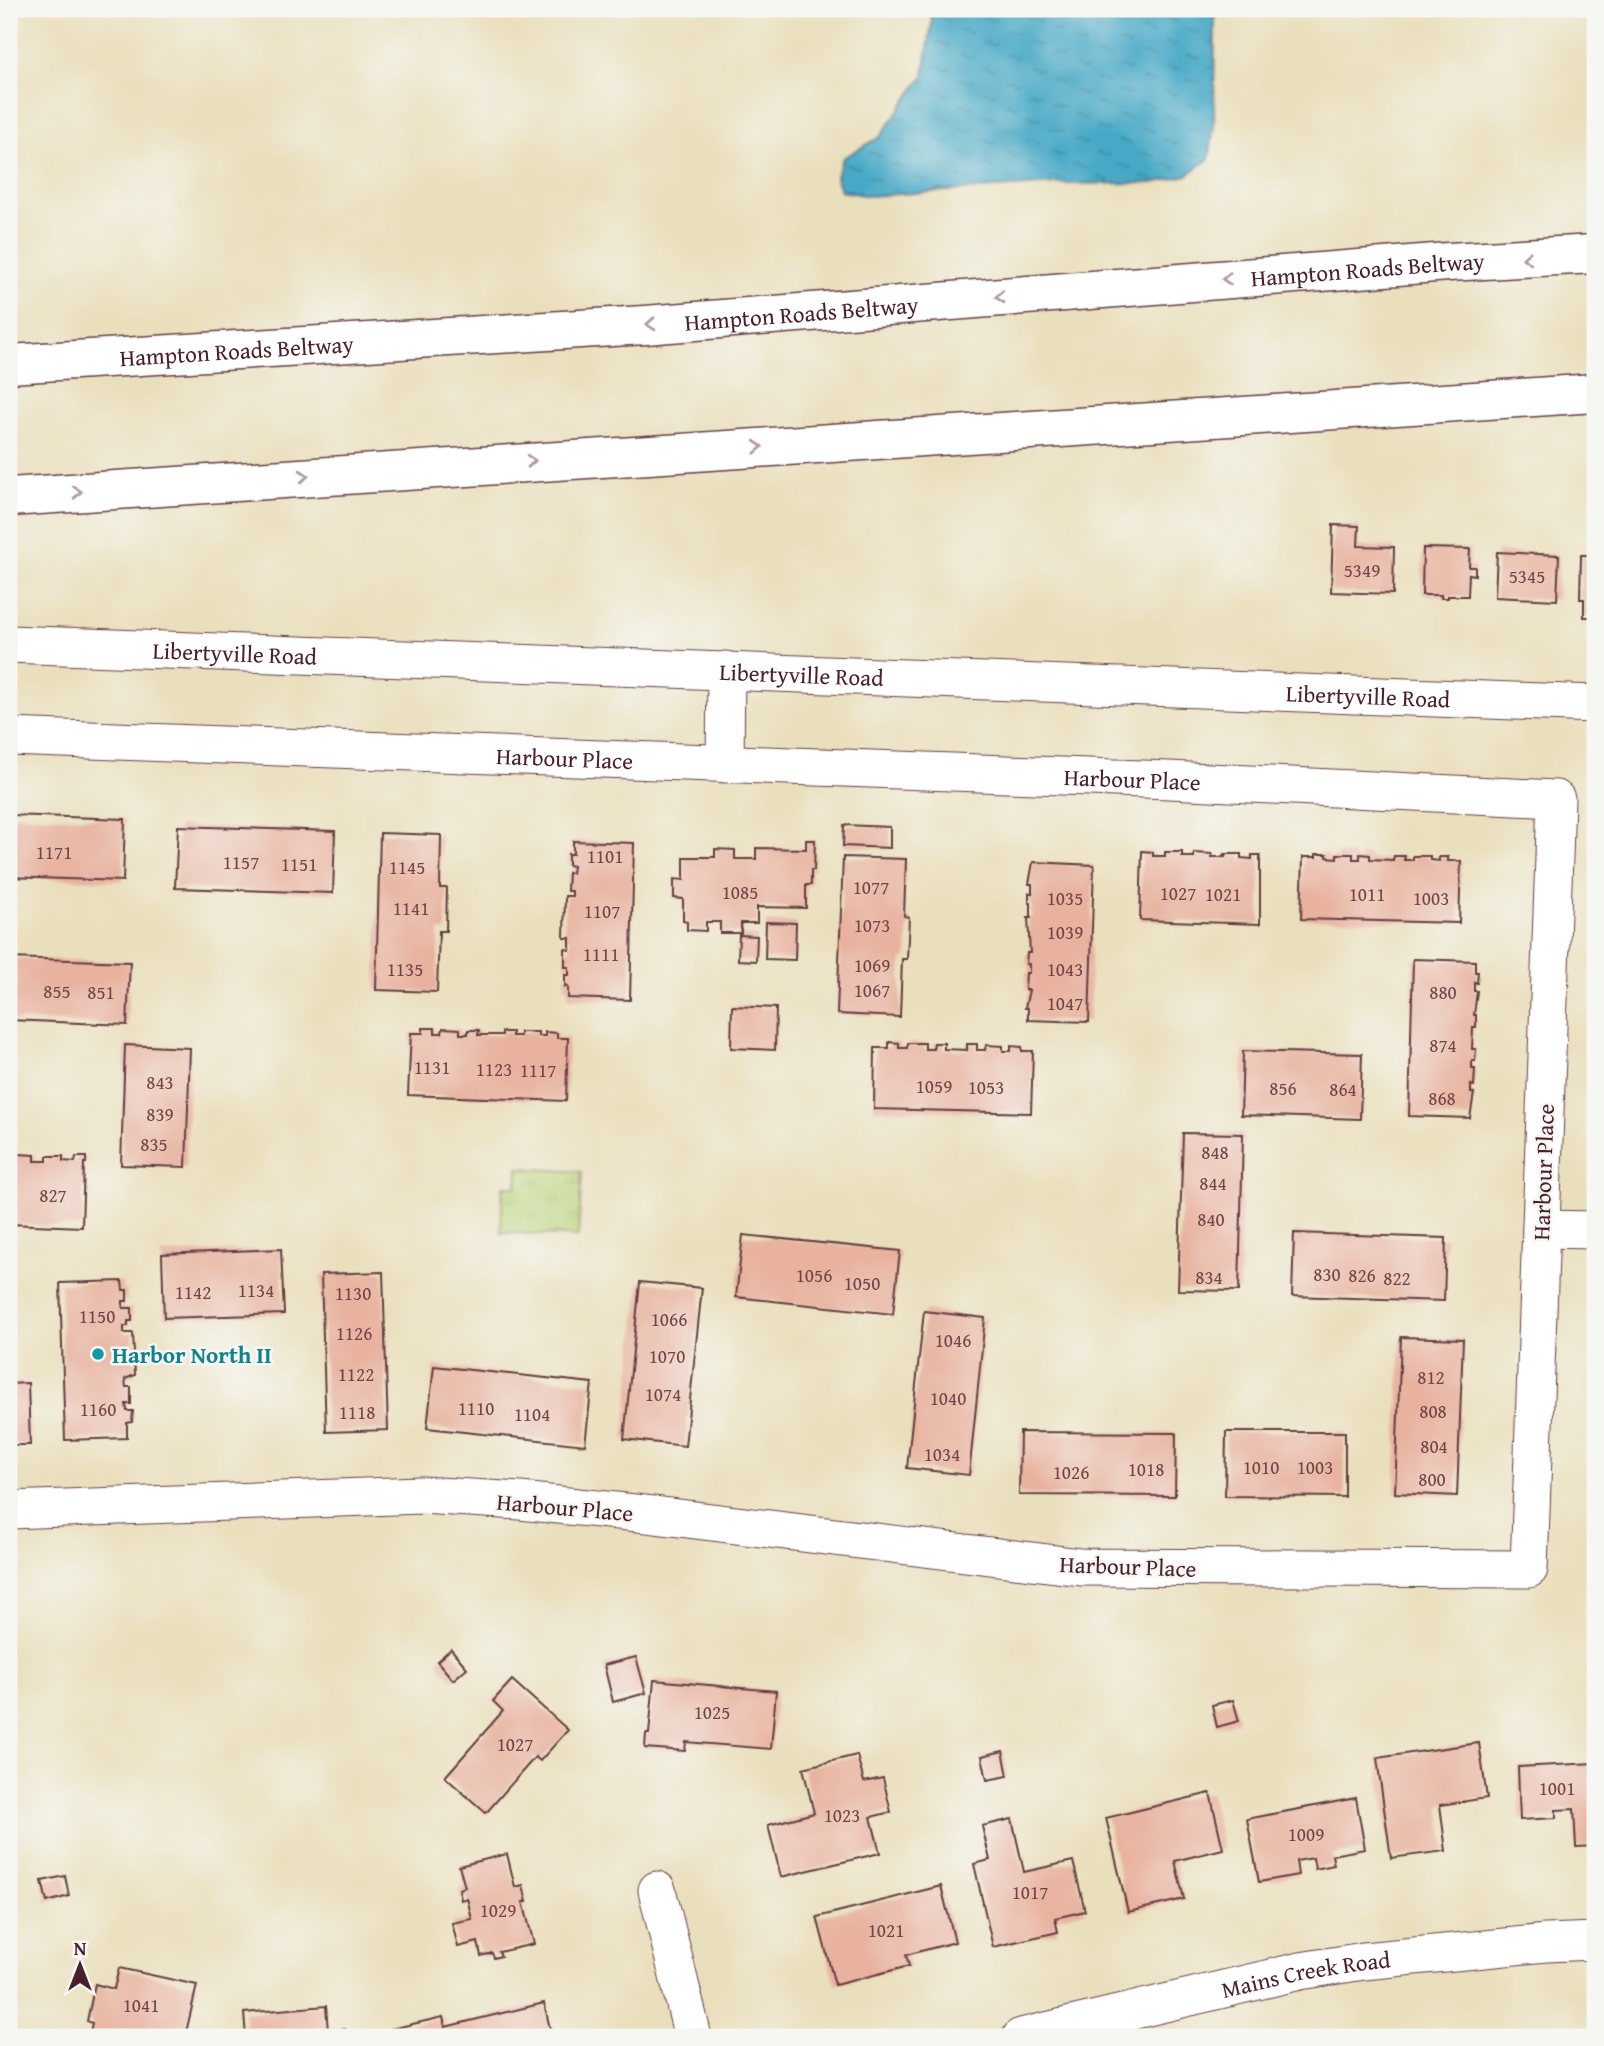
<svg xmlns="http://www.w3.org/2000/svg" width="1604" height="2046" font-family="'Gentium Book Plus',serif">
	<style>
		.grass { fill: url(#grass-tufts); stroke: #827952; stroke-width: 2 }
		.water { fill: url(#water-ripples); stroke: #486478; stroke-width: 2 }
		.building { fill: #e8b29f }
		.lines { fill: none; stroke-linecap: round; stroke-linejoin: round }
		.street-casing { stroke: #623c41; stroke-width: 39 }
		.highway-casing { stroke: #623c41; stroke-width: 41 }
		.street { stroke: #fff; stroke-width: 37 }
		.highway { stroke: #fff; stroke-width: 38 }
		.oneway { stroke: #ae9aa0 }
		.culture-dot { fill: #0f9aa8; stroke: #f6f6f2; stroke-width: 2.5 }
		.labels { text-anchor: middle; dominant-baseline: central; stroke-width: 5; stroke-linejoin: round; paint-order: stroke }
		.number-label { font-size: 19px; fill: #724448 }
		.street-label { font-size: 23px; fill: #4a1f2b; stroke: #f6f6f2 }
		.culture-label { font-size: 23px; font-weight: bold; fill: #0d838f; stroke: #f6f6f2; text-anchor: start }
	</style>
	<defs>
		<pattern id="grass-tufts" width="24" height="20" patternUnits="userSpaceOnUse" patternTransform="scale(1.75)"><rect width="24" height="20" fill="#b9d378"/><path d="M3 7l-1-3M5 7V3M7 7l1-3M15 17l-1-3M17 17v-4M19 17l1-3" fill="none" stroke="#a1b568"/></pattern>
		<pattern id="water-ripples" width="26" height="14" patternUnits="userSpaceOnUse" patternTransform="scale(1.75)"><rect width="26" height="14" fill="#46a9c6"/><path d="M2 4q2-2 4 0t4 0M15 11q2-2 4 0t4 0" fill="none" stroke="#3c89a1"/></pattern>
	</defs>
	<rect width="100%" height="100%" fill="#f6f6f2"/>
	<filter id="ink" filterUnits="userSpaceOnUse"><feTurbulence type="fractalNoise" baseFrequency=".0143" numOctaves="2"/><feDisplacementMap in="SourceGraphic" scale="14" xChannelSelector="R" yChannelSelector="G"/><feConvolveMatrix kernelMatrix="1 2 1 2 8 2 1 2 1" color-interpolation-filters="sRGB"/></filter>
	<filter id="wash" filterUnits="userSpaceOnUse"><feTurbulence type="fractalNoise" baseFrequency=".00686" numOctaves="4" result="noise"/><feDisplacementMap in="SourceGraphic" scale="28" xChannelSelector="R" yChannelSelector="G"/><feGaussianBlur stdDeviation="1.57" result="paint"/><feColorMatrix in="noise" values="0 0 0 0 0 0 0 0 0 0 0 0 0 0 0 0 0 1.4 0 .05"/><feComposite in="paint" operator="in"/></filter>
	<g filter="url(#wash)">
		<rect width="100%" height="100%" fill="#eadfbc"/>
		<g class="grass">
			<path d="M 518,1168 L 582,1172 L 578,1237 L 501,1232 L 503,1186 L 517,1187 Z"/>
			<path d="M 1595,1486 L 1595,1699 L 1589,1698 Z"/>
		</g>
		<path class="water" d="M 929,9 L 1215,9 L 1214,127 L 1209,159 L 1187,175 L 1153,183 L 1058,184 L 869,196 L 841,191 L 836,176 L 843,158 L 880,137 L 924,75 L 932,21 Z"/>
		<g id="blocks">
			<g class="building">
				<path d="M 1333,525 L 1359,526 L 1358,546 L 1394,547 L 1393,594 L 1331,592 Z"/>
				<path d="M 1423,548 L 1470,549 L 1469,567 L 1475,567 L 1475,575 L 1469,574 L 1468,596 L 1448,596 L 1448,598 L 1441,598 L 1441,595 L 1422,595 Z"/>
				<path d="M 1497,552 L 1559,555 L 1557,600 L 1495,597 Z"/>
				<path d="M 1581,555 L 1595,555 L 1595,617 L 1584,617 L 1584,599 L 1580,599 Z"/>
				<path d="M 9,815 L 125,819 L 123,881 L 9,877 Z"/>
				<path d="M 844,825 L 890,827 L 890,848 L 843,846 Z"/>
				<path d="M 178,826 L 335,831 L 333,893 L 175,888 Z"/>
				<path d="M 380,833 L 441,835 L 440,888 L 447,888 L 446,931 L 439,931 L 437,992 L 376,990 Z"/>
				<path d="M 806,840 L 815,840 L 814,870 L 811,870 L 811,885 L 806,885 L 806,908 L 757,907 L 757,923 L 741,923 L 741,933 L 720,933 L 720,922 L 706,922 L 706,931 L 687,930 L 687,922 L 683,921 L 683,899 L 674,898 L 674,879 L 684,880 L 684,857 L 715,857 L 715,849 L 735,850 L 735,859 L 756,859 L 756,848 L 806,849 Z"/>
				<path d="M 573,841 L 634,843 L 630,1000 L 568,998 L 568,986 L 565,987 L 565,975 L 569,975 L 569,967 L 565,967 L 565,949 L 570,950 L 570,938 L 564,938 L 565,896 L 572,896 L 572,891 L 567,891 L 568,873 L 572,873 L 573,866 L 568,865 L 568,854 L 573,854 Z"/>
				<path d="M 1142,851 L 1153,852 L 1153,856 L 1165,856 L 1165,852 L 1182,852 L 1182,857 L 1194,857 L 1194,853 L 1212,854 L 1212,857 L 1225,857 L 1225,854 L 1241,854 L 1241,858 L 1252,859 L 1252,855 L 1260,855 L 1260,924 L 1140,920 Z"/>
				<path d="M 1316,854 L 1327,854 L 1327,857 L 1337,858 L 1337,854 L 1353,854 L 1353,859 L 1360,859 L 1360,854 L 1370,855 L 1370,859 L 1393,860 L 1394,856 L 1405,856 L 1404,860 L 1413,860 L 1413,856 L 1430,856 L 1430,860 L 1439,861 L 1439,857 L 1448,857 L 1448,861 L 1461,861 L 1459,923 L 1301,919 L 1303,857 L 1316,857 Z"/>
				<path d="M 843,857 L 906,859 L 904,916 L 909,917 L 907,959 L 902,959 L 900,1017 L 837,1014 Z"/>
				<path d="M 1033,862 L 1094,865 L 1089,1022 L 1028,1020 L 1028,1008 L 1025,1008 L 1029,990 L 1025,990 L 1026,973 L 1029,973 L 1029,964 L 1026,964 L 1027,953 L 1030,953 L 1028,918 L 1031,918 L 1031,903 L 1029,903 L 1029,893 L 1032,893 L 1032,884 L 1029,884 Z"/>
				<path d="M 766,922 L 796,923 L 795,960 L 765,959 Z"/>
				<path d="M 739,935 L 757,936 L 756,961 L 738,960 Z"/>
				<path d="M 9,958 L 130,962 L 127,1025 L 9,1020 Z"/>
				<path d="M 1413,959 L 1475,961 L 1475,972 L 1478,972 L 1477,983 L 1474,982 L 1474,991 L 1477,991 L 1474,1015 L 1476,1015 L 1476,1027 L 1473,1027 L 1472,1049 L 1476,1049 L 1475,1061 L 1472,1061 L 1472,1069 L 1475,1069 L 1474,1086 L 1471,1085 L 1471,1093 L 1474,1093 L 1470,1118 L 1409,1116 Z"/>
				<path d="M 732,1006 L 776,1008 L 775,1050 L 731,1048 Z"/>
				<path d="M 423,1028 L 435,1028 L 435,1033 L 442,1033 L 443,1028 L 460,1029 L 460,1034 L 468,1034 L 468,1030 L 479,1030 L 478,1035 L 502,1035 L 502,1032 L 512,1032 L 512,1036 L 520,1036 L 520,1032 L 538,1032 L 538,1036 L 545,1036 L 545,1032 L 557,1033 L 557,1038 L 568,1038 L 566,1101 L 408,1095 L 411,1033 L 423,1033 Z"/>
				<path d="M 889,1042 L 899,1043 L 899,1048 L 907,1048 L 908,1043 L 925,1043 L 925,1049 L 933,1049 L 934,1043 L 944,1043 L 944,1049 L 967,1050 L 967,1044 L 977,1044 L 977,1050 L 985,1050 L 986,1045 L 1003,1046 L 1003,1051 L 1011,1051 L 1011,1046 L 1022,1047 L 1022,1051 L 1033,1051 L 1031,1113 L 874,1109 L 875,1048 L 889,1048 Z"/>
				<path d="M 125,1045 L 190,1048 L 186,1167 L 121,1165 Z"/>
				<path d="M 1243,1051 L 1362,1054 L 1360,1119 L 1241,1115 Z"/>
				<path d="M 1183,1133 L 1243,1134 L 1239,1291 L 1178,1290 Z"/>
				<path d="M 17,1154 L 35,1155 L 35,1161 L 47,1161 L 47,1156 L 63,1156 L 63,1161 L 75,1162 L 76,1157 L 86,1157 L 86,1163 L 84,1163 L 82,1227 L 9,1224 L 9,1160 L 16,1160 Z"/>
				<path d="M 1294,1233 L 1446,1238 L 1444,1301 L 1292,1296 Z"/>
				<path d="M 743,1235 L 900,1251 L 893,1314 L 736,1297 Z"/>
				<path d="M 281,1249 L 284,1314 L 164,1318 L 162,1254 Z"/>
				<path d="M 383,1272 L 388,1430 L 326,1432 L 321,1274 Z"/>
				<path d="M 122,1281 L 123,1290 L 127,1290 L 127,1301 L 123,1301 L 123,1308 L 132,1308 L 132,1321 L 128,1321 L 128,1326 L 124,1326 L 124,1333 L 133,1333 L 135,1375 L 125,1379 L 126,1387 L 131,1387 L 131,1404 L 126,1404 L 127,1411 L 133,1411 L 132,1422 L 127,1423 L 127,1438 L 65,1440 L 60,1283 Z"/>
				<path d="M 640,1282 L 702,1288 L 685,1446 L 624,1439 Z"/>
				<path d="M 924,1311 L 985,1318 L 969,1475 L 907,1468 Z"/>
				<path d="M 1401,1337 L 1463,1339 L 1457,1496 L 1395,1493 Z"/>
				<path d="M 434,1366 L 592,1383 L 585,1445 L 427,1428 Z"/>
				<path d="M 28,1383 L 30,1445 L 9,1445 L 9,1384 Z"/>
				<path d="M 1020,1432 L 1176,1433 L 1175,1496 L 1019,1495 Z"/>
				<path d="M 1226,1432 L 1345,1432 L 1345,1497 L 1225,1496 Z"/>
				<path d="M 451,1649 L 467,1668 L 453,1680 L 437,1661 Z"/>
				<path d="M 636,1657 L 646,1693 L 613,1702 L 604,1665 Z"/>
				<path d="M 512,1680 L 568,1730 L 540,1761 L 535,1757 L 486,1813 L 445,1777 L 503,1711 L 493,1701 Z"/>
				<path d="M 654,1680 L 776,1691 L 771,1749 L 686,1742 L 685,1751 L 645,1748 L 646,1734 L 649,1734 Z"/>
				<path d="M 1233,1700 L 1239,1721 L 1217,1727 L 1212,1705 Z"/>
				<path d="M 1479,1743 L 1487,1798 L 1440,1805 L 1446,1851 L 1391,1858 L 1377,1758 Z"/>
				<path d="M 1003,1751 L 1008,1776 L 987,1780 L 982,1756 Z"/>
				<path d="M 857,1755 L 864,1782 L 883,1778 L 891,1812 L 871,1817 L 880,1853 L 781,1877 L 768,1825 L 814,1813 L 803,1768 Z"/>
				<path d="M 1595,1763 L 1595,1846 L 1576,1847 L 1574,1809 L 1556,1810 L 1556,1818 L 1520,1820 L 1518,1767 Z"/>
				<path d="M 1210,1793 L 1223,1849 L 1175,1861 L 1184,1899 L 1128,1912 L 1106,1818 Z"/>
				<path d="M 1356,1798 L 1365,1849 L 1332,1855 L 1334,1865 L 1315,1869 L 1313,1858 L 1296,1861 L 1298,1875 L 1259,1882 L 1247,1819 Z"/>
				<path d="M 1012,1819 L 1024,1872 L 1073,1861 L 1085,1911 L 1055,1918 L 1058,1932 L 993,1947 L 974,1864 L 990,1860 L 982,1826 Z"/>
				<path d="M 507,1854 L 515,1887 L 523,1885 L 527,1902 L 523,1902 L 534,1944 L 499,1952 L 501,1956 L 494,1958 L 492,1953 L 481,1956 L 478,1942 L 458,1947 L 452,1923 L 472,1919 L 467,1898 L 461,1900 L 459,1889 L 465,1887 L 459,1866 Z"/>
				<path d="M 65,1876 L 69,1896 L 47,1902 L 42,1881 Z"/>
				<path d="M 941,1886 L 955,1942 L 906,1955 L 909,1966 L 835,1985 L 817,1917 Z"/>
				<path d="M 119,1968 L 197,1985 L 185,2037 L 148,2037 L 129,2033 L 128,2037 L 89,2037 L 92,2023 L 87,2021 L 95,1984 L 114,1989 Z"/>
				<path d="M 544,2003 L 552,2037 L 393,2037 L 391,2029 L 443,2017 L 445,2027 Z"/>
				<path d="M 326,2006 L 328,2031 L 345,2029 L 346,2037 L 246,2037 L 244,2013 Z"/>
			</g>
		</g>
	</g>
	<g filter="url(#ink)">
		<use href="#blocks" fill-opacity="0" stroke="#623c41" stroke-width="2"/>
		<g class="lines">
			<defs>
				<g id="street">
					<path id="s1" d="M 9,644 L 1595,704"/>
					<path id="s2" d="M 9,737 L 1169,780 L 1556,799 L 1529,1569 L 1081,1567 L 646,1514 L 520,1501 L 421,1495 L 9,1510"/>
					<path d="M 725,764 L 726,670"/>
					<path d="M 1541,1229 L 1595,1230"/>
					<path d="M 657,1890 L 693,2037"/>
					<path id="s3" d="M 1021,2037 L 1300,1971 L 1364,1961 L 1546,1943 L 1595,1941"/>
				</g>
				<g id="highway">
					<path id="s4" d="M 9,364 L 645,325 L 1448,262 L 1595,254"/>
					<path d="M 9,497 L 1595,393"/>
				</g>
			</defs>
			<use href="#street" class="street-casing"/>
			<use href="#highway" class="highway-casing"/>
			<use href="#street" class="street"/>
			<use href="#highway" class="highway"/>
		</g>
		<defs><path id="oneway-chevron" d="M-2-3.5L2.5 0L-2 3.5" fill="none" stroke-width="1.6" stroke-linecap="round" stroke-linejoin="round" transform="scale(1.75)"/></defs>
		<g class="oneway">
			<use href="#oneway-chevron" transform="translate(1527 258) rotate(177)"/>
			<use href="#oneway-chevron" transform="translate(1227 279) rotate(176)"/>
			<use href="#oneway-chevron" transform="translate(1000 297) rotate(176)"/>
			<use href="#oneway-chevron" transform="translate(651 324) rotate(176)"/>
			<use href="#oneway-chevron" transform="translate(758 447) rotate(-3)"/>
			<use href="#oneway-chevron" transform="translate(531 461) rotate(-4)"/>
			<use href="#oneway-chevron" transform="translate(304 476) rotate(-4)"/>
			<use href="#oneway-chevron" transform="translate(77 492) rotate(-4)"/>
		</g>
	</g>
	<circle class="culture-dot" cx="98" cy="1354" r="7"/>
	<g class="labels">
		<g class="number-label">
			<text x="1362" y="570">5349</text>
			<text x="1527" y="576">5345</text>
			<text x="54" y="852">1171</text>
			<text x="605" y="856">1101</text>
			<text x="241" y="862">1157</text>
			<text x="299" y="864">1151</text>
			<text x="407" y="867">1145</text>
			<text x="871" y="887">1077</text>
			<text x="740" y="892">1085</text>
			<text x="1178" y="893">1027</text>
			<text x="1223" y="894">1021</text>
			<text x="1367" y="894">1011</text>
			<text x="1065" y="898">1035</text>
			<text x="1431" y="898">1003</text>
			<text x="411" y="908">1141</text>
			<text x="602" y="911">1107</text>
			<text x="872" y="925">1073</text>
			<text x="1065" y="932">1039</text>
			<text x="601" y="954">1111</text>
			<text x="872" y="965">1069</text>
			<text x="405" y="969">1135</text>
			<text x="1065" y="969">1043</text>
			<text x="872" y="990">1067</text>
			<text x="57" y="991">855</text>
			<text x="101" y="992">851</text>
			<text x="1443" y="992">880</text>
			<text x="1065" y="1003">1047</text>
			<text x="1443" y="1045">874</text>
			<text x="432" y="1067">1131</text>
			<text x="494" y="1069">1123</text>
			<text x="538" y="1070">1117</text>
			<text x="160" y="1082">843</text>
			<text x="934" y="1086">1059</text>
			<text x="986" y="1087">1053</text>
			<text x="1283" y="1088">856</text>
			<text x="1343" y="1089">864</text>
			<text x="1442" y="1098">868</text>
			<text x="160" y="1114">839</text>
			<text x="154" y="1144">835</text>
			<text x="1215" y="1152">848</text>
			<text x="1213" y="1183">844</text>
			<text x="53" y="1195">827</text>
			<text x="1211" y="1219">840</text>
			<text x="1327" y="1274">830</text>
			<text x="814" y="1275">1056</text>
			<text x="1362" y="1275">826</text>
			<text x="1209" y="1277">834</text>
			<text x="1397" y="1278">822</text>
			<text x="862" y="1283">1050</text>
			<text x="256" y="1290">1134</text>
			<text x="193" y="1292">1142</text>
			<text x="353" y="1293">1130</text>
			<text x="97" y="1316">1150</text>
			<text x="669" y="1319">1066</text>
			<text x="354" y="1333">1126</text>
			<text x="953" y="1340">1046</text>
			<text x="667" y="1356">1070</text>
			<text x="356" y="1374">1122</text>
			<text x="1431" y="1377">812</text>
			<text x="663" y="1394">1074</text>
			<text x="948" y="1398">1040</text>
			<text x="476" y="1408">1110</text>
			<text x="98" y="1409">1160</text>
			<text x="1433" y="1411">808</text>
			<text x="357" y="1412">1118</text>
			<text x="532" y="1414">1104</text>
			<text x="1434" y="1446">804</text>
			<text x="942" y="1454">1034</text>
			<text x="1261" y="1467">1010</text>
			<text x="1315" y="1467">1003</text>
			<text x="1146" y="1469">1018</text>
			<text x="1071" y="1472">1026</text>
			<text x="1432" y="1479">800</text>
			<text x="712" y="1712">1025</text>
			<text x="515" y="1744">1027</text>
			<text x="1557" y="1788">1001</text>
			<text x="842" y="1815">1023</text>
			<text x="1306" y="1834">1009</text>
			<text x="1030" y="1892">1017</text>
			<text x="498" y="1910">1029</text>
			<text x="886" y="1930">1021</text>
			<text x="141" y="2005">1041</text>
		</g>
		<g class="street-label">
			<text stroke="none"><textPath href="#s4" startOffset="1362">Hampton Roads Beltway</textPath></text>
			<text stroke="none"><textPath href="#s4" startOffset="794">Hampton Roads Beltway</textPath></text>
			<text stroke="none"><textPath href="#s4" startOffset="228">Hampton Roads Beltway</textPath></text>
			<text stroke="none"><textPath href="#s1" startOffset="226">Libertyville Road</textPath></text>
			<text stroke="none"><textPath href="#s1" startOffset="793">Libertyville Road</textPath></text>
			<text stroke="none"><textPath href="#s1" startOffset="1360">Libertyville Road</textPath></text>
			<text stroke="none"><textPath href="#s2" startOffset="556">Harbour Place</textPath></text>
			<text stroke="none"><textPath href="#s2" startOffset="1124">Harbour Place</textPath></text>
			<text transform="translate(1543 1172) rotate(-88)">Harbour Place</text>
			<text transform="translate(565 1507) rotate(5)">Harbour Place</text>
			<text transform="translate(1128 1566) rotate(2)">Harbour Place</text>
			<text stroke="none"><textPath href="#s3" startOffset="292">Mains Creek Road</textPath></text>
		</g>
		<g class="culture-label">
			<text x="112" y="1354">Harbor North II</text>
		</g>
	</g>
	<rect width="1604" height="2046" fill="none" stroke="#f6f6f2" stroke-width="35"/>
	<g transform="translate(80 1965)" stroke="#f6f6f2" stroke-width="5" paint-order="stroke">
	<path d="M0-5L12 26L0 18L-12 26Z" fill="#4a1f2b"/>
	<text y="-10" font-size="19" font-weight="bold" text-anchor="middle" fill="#4a1f2b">N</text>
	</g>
</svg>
